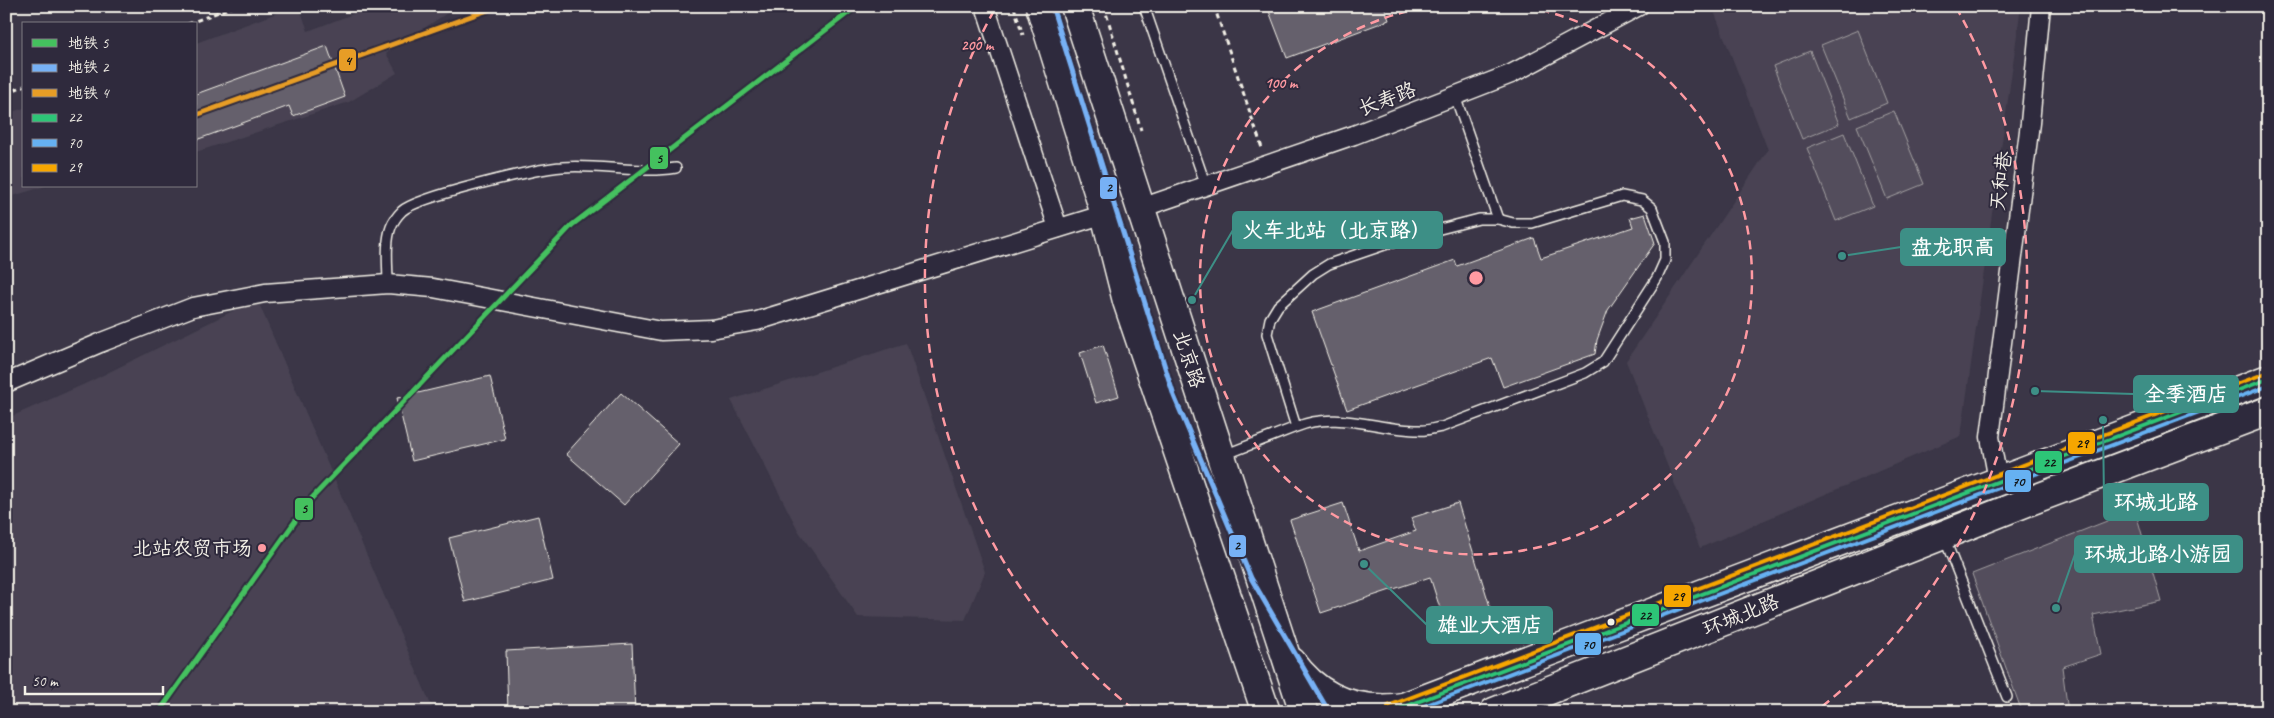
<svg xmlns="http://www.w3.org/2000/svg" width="2274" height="718" font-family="Caveat,'LXGW WenKai TC',sans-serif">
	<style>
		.built { fill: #484352 }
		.green { fill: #534e5c; stroke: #a4a0a2 }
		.building { fill: #65616c; stroke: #f4f1e8 }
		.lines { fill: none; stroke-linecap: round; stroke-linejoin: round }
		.lane-casing { stroke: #f4f1e8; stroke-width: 12 }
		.street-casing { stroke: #f4f1e8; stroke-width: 21 }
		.primary-casing { stroke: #f4f1e8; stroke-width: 31 }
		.path { stroke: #f4f1e8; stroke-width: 3; stroke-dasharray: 5 4; stroke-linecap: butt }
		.lane { stroke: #2f2a3d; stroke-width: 9 }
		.street { stroke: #2f2a3d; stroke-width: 18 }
		.primary { stroke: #2f2a3d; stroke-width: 28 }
		.bus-1-casing { stroke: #2f2a3d; stroke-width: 8 }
		.bus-2-casing { stroke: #2f2a3d; stroke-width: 8 }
		.bus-3-casing { stroke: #2f2a3d; stroke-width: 8 }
		.bus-1 { stroke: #2dc577; stroke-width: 4 }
		.bus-2 { stroke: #66b1f2; stroke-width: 4 }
		.bus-3 { stroke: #f7a600; stroke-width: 4 }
		.metro-1-casing { stroke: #2f2a3d; stroke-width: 9 }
		.metro-2-casing { stroke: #2f2a3d; stroke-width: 9 }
		.metro-3-casing { stroke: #2f2a3d; stroke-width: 9 }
		.metro-1 { stroke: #44c15e; stroke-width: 5 }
		.metro-2 { stroke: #77b1f5; stroke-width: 5 }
		.metro-3 { stroke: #e79d26; stroke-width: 5 }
		.ring { fill: none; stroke: #ff9aa2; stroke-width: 2.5; stroke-dasharray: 9 6 }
		.poi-dot { fill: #ff9aa2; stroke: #2f2a3d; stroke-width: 2 }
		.bus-dot { fill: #f4f1e8; stroke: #2f2a3d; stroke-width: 2 }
		.labels { text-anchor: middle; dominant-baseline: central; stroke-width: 4; stroke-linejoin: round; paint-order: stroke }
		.street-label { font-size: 20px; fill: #f4f1e8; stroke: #2f2a3d }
		.poi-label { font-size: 20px; fill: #f4f1e8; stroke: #2f2a3d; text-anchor: end }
		.centre { fill: #ff9aa2; stroke: #2f2a3d; stroke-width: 2.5 }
		.ring-label { font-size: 15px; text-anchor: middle; font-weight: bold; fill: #ff9aa2; stroke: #2f2a3d; stroke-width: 4; stroke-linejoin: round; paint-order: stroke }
		.leader { fill: none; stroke: #3d8f86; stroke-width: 2 }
		.callout-dot { fill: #3d8f86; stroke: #2f2a3d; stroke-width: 2 }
		.callout { fill: #3d8f86; stroke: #3d8f86; stroke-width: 2 }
		.callout-label { font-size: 21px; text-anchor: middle; font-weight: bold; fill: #fff }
		.line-badge { stroke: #2f2a3d; stroke-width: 2 }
		.pale-badge-label { font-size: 14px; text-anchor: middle; font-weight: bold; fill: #111 }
	</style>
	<rect width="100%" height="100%" fill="#3b3647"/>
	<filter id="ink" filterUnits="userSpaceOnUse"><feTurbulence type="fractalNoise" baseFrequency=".02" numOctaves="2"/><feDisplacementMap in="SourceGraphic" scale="10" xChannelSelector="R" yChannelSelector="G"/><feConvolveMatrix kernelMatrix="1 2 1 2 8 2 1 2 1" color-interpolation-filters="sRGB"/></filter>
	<g filter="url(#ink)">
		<g class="built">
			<path d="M 296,6 L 299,6 L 308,31 L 374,6 L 458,6 L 386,53 L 397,73 L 349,102 L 196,152 L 196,43 Z"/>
			<path d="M 1712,6 L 2021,6 L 1961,436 L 1700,548 L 1626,361 L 1768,150 Z"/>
			<path d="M 24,108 L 24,186 L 46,186 L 6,198 L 6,114 Z"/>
			<path d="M 257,299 L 434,712 L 6,712 L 6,419 L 87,383 Z"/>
			<path d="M 906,343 L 985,572 L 965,620 L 858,617 L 798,530 L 731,400 Z"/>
		</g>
		<g class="green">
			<path d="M 1858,30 L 1887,103 L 1851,118 L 1821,45 Z"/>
			<path d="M 1810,51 L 1839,124 L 1802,139 L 1773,66 Z"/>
			<path d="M 1894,111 L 1924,184 L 1887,199 L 1857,126 Z"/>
			<path d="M 1844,133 L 1873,206 L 1836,221 L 1807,148 Z"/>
			<path d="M 2135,510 L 2161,601 L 2093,615 L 2101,654 L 2062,667 L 2068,712 L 2022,712 L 1972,574 Z"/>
		</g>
		<g class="building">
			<path d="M 1267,6 L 1384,6 L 1389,20 L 1287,58 Z"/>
			<path d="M 327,46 L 345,97 L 293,116 L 289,106 L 196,140 L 196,94 Z"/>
			<path d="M 1645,214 L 1655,243 L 1608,310 L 1597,340 L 1595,354 L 1503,387 L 1492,358 L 1347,410 L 1312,312 L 1455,260 L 1457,266 L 1534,238 L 1541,258 L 1633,227 L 1630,218 Z"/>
			<path d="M 1103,345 L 1119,396 L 1096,403 L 1080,353 Z"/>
			<path d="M 490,376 L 505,439 L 412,461 L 397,398 Z"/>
			<path d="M 621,393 L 679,444 L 624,505 L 566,454 Z"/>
			<path d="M 1343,503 L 1359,551 L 1416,531 L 1411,518 L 1458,503 L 1492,613 L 1446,627 L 1430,577 L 1321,613 L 1290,520 Z"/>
			<path d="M 538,516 L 553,580 L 465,602 L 449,538 Z"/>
			<path d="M 632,644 L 635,712 L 508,712 L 506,651 Z"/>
		</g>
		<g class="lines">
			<defs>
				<g id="lane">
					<path d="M 1144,6 L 1206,186"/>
					<path d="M 1455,96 L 1498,219"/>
					<path d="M 388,284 C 388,267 385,243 391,227 C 393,222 398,215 402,211 C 417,197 538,168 562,167 C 600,164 639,174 676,168"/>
					<path d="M 1224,455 L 1296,427 C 1336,410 1378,430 1419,430 C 1426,431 1434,428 1442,427 L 1585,373 L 1603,362 L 1657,278 L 1665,260 L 1665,242 L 1652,208 L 1642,200 L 1622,196 L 1532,223 L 1513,223 L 1498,219 L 1479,219 L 1405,238 L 1329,264 L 1313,274 L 1278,306 L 1270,319 L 1267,334 L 1296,427"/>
					<path d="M 1944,537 L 2007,697"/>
				</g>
				<g id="street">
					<path d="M 985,6 L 1058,228"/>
					<path d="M 1141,208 L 1354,135 L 1511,74 L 1639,6"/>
					<path d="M 6,383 L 100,343 L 193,307 L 265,293 L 388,284 L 433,288 L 661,331 L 711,329 L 757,321 L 1105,214"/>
					<path d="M 1998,480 L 1990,437 L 2030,123 L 2041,6"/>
				</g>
				<g id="primary">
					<path d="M 1040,6 L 1105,214 L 1127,301 L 1266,712"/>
					<path d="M 1075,6 L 1304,712"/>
					<path d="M 1292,662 C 1319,700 1358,713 1404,707"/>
					<path d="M 1390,712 L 2268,379"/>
					<path d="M 1494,712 L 2027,502 L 2268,411"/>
				</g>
			</defs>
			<use href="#lane" class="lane-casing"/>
			<use href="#street" class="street-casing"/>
			<use href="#primary" class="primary-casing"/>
			<g class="path">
				<path d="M 1104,6 L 1141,130"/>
				<path d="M 1214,6 L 1262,148"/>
				<path d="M 1014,7 L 1023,35"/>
				<path d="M 188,24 L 234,6"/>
				<path d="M 6,93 L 24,86"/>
			</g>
			<use href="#lane" class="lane"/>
			<use href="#street" class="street"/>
			<use href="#primary" class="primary"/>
			<defs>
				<path id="bus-1" d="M 1391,712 L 2268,379"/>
				<path id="bus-2" d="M 1408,712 L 2268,386"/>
				<path id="bus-3" d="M 1388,706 L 2266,373"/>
			</defs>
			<use href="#bus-1" class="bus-1-casing"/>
			<use href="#bus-2" class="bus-2-casing"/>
			<use href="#bus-3" class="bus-3-casing"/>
			<use href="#bus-1" class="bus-1"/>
			<use href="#bus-2" class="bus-2"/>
			<use href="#bus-3" class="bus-3"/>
			<defs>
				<path id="metro-1" d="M 159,712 L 311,499 L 572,225 L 857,6"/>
				<path id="metro-2" d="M 1052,6 L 1174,396 L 1251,578 L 1329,712"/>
				<path id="metro-3" d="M 196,115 L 499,6"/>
			</defs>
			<use href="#metro-1" class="metro-1-casing"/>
			<use href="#metro-2" class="metro-2-casing"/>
			<use href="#metro-3" class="metro-3-casing"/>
			<use href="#metro-1" class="metro-1"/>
			<use href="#metro-2" class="metro-2"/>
			<use href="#metro-3" class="metro-3"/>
		</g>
	</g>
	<g class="ring">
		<path d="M1526 7A276 276 0 1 1 1426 7"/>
		<path d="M1133 709A551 551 0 0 1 996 7M1956 7A551 551 0 0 1 1819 709"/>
	</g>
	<circle class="poi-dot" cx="262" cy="548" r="5"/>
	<circle class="bus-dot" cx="1611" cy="622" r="4.5"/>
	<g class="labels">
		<g class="street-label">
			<text transform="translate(1387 99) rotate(-21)">长寿路</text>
			<text transform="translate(2001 181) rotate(-83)">天和巷</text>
			<text transform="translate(1189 359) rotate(72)">北京路</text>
			<text transform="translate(1741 615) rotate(-22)">环城北路</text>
		</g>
		<g class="poi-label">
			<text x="252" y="548">北站农贸市场</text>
		</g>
	</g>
	<circle cx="1476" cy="278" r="8" class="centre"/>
	<g class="ring-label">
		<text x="977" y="50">200 m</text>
		<text x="1281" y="88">100 m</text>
	</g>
	<path class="leader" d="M1192 300L1233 230M1842 256L1901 247M2035 391L2134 394M2103 420L2104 502M2056 608L2075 554M1364 564L1427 625"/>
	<g class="callout-dot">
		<circle cx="1192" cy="300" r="5"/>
		<circle cx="1842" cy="256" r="5"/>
		<circle cx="2035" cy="391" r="5"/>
		<circle cx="2103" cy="420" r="5"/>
		<circle cx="2056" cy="608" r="5"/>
		<circle cx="1364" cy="564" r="5"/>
	</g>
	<g class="callout">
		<rect x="1233" y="212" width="209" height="36" rx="5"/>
		<rect x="1901" y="229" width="104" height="36" rx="5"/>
		<rect x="2134" y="376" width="104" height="36" rx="5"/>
		<rect x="2104" y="484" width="104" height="36" rx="5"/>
		<rect x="2075" y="536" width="167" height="36" rx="5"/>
		<rect x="1427" y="607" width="125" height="36" rx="5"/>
	</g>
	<g class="callout-label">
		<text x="1337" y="237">火车北站（北京路）</text>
		<text x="1953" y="254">盘龙职高</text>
		<text x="2186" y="401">全季酒店</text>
		<text x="2156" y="509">环城北路</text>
		<text x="2158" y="561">环城北路小游园</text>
		<text x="1490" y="632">雄业大酒店</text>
	</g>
	<g class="line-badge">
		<rect x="338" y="48" width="19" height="24" rx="5" fill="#e79d26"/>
		<rect x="649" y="146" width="20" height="24" rx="5" fill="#44c15e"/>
		<rect x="1099" y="176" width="19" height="24" rx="5" fill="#77b1f5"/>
		<rect x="2067" y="431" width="29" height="24" rx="5" fill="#f7a600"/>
		<rect x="2034" y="450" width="29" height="24" rx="5" fill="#2dc577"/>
		<rect x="2004" y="469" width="28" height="24" rx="5" fill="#66b1f2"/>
		<rect x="294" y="497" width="20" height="24" rx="5" fill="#44c15e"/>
		<rect x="1228" y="534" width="19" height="24" rx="5" fill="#77b1f5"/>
		<rect x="1663" y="584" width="29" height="24" rx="5" fill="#f7a600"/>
		<rect x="1631" y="603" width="29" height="24" rx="5" fill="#2dc577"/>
		<rect x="1574" y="632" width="28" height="24" rx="5" fill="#66b1f2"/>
	</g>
	<g class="pale-badge-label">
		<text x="348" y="65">4</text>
		<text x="659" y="163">5</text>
		<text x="1109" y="192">2</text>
		<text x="2082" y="448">29</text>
		<text x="2049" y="467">22</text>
		<text x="2018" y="486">70</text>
		<text x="304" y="513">5</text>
		<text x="1237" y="550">2</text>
		<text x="1678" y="601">29</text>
		<text x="1645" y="620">22</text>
		<text x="1588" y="649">70</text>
	</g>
	<rect width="2274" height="718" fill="none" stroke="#2f2a3d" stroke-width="25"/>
	<rect x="12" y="12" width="2249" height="693" fill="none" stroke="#f4f1e8" stroke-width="2" filter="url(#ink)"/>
	<rect x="22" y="22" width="175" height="165" fill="#2f2a3d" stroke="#7e7a81"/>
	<rect x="32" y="39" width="25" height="8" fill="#44c15e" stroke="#7e7a81"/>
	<text x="68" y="48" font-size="15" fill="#f4f1e8">地铁 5</text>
	<rect x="32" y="64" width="25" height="8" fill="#77b1f5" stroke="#7e7a81"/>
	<text x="68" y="72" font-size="15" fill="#f4f1e8">地铁 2</text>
	<rect x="32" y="89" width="25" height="8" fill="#e79d26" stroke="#7e7a81"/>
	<text x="68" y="98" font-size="15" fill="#f4f1e8">地铁 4</text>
	<rect x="32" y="114" width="25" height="8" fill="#2dc577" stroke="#7e7a81"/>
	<text x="68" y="122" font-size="15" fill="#f4f1e8">22</text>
	<rect x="32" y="139" width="25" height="8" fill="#66b1f2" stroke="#7e7a81"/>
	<text x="68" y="148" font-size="15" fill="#f4f1e8">70</text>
	<rect x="32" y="164" width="25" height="8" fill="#f7a600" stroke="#7e7a81"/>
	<text x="68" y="172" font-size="15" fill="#f4f1e8">29</text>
	<path d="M25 686v8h138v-8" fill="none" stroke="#f4f1e8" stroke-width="2.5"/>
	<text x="32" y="686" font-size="15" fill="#f4f1e8" stroke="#2f2a3d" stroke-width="4" paint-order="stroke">50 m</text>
</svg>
